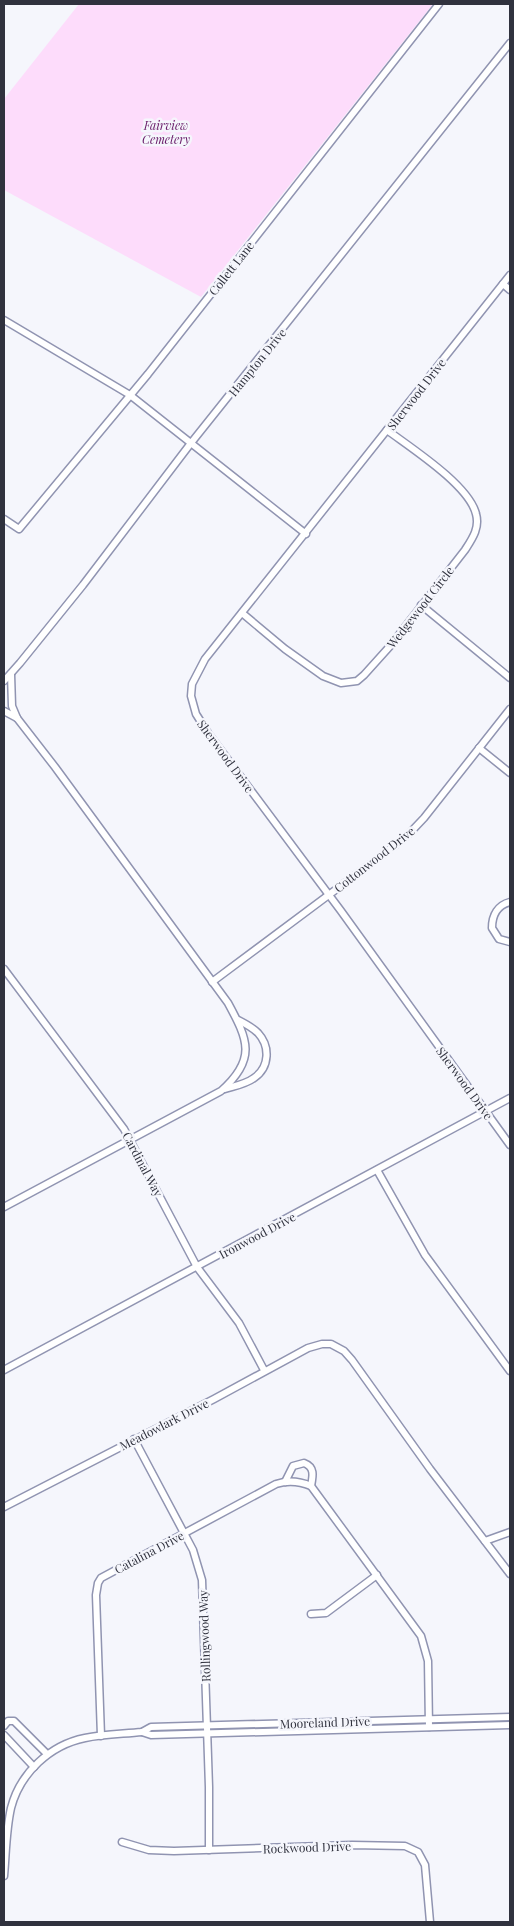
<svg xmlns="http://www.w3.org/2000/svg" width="514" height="1926" font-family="'Playfair Display',serif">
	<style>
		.green { fill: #fddcfb }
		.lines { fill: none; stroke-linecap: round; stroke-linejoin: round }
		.street-casing { stroke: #9094b1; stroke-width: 9 }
		.street { stroke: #fff; stroke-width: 6 }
		.labels { text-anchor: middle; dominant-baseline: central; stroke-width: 5; stroke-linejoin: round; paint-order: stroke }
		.park-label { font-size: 12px; font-style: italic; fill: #681c69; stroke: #f5f6fc }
		.street-label { font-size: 12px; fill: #30323e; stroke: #f5f6fc }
	</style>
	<rect width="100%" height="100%" fill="#f5f6fc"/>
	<path class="green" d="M 79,4 L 433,4 L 201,297 L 4,190 L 4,99 Z"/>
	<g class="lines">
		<defs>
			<g id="street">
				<path d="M 510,275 L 205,659 L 192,684 L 191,696 L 196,714 L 208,733 L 341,911 L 510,1145"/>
				<path d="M 503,284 L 510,290"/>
				<path d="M 4,320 L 130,395 L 306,534"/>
				<path d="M 4,519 L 19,529 L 148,374 L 439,4"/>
				<path d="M 421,605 L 510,678"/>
				<path d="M 242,613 L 285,649 L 323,676 L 341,683 L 357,681 L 364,675 L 391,645 L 465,550 C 472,539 480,528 476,514 C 469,485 411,448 387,430"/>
				<path d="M 4,681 L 20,663 L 83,585 L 191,443 L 510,43"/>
				<path d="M 4,711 L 17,718"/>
				<path d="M 479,748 L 510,773"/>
				<path d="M 510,902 C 498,905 492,915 492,928 L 499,939 L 510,942"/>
				<path d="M 4,969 L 124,1129 L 197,1267 L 239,1323 L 264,1370"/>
				<path d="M 212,982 L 405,838 L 424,818 L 510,709"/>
				<path d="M 225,1089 C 235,1086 246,1084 254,1078 C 270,1067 270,1046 258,1033 C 252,1027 244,1023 238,1020"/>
				<path d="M 377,1170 L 425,1255 L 510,1371"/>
				<path d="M 4,1207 L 221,1091 C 257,1059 248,1040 228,1003 L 55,767 L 17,718 L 12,706 L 11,674"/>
				<path d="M 4,1370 L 510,1098"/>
				<path d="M 134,1439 L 193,1550 L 202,1580 L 209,1787 L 209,1850"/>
				<path d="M 285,1482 L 293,1466 L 304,1463 C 315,1467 313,1476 311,1486"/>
				<path d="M 4,1507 L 214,1399 L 308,1348 L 322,1344 L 331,1344 L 344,1351 L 352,1360 L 430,1469 L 510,1574"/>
				<path d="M 485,1541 L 510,1532"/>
				<path d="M 311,1614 L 326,1613 L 377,1575"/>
				<path d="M 4,1726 L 8,1721 L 14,1721 L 47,1754"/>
				<path d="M 142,1732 L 151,1735 L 510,1725"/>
				<path d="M 4,1735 L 34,1767"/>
				<path d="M 101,1736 L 96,1595 L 98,1583 L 101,1578 L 276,1484 C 288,1480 299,1481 311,1486 L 421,1636 L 428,1661 L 429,1727"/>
				<path d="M 122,1842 L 149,1850 L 174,1851 L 352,1845 L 405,1846 L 418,1852 L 425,1865 L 430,1922"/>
				<path d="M 4,1876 C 6,1854 6,1830 11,1808 C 20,1773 50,1745 85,1738 C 104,1734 123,1734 142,1732 L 151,1727 L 510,1717"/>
			</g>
		</defs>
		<use href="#street" class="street-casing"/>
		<use href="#street" class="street"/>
	</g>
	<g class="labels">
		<g class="park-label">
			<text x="166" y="125">Fairview<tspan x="166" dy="14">Cemetery</tspan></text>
		</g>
		<g class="street-label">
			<text transform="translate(231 268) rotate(-52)">Collett Lane</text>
			<text transform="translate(257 362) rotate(-51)">Hampton Drive</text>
			<text transform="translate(416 394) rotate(-52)">Sherwood Drive</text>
			<text transform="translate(420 607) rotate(-52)">Wedgewood Circle</text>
			<text transform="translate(226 756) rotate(54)">Sherwood Drive</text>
			<text transform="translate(374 859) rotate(-38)">Cottonwood Drive</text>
			<text transform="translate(465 1083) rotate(54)">Sherwood Drive</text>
			<text transform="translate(143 1164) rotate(62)">Cardinal Way</text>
			<text transform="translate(257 1235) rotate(-28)">Ironwood Drive</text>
			<text transform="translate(164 1424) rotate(-27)">Meadowlark Drive</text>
			<text transform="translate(149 1552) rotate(-28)">Catalina Drive</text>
			<text transform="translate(204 1636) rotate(-92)">Rollingwood Way</text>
			<text transform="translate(325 1722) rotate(-2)">Mooreland Drive</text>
			<text transform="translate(307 1847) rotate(-2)">Rockwood Drive</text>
		</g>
	</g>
	<rect width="514" height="1926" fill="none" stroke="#30323e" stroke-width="10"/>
</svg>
